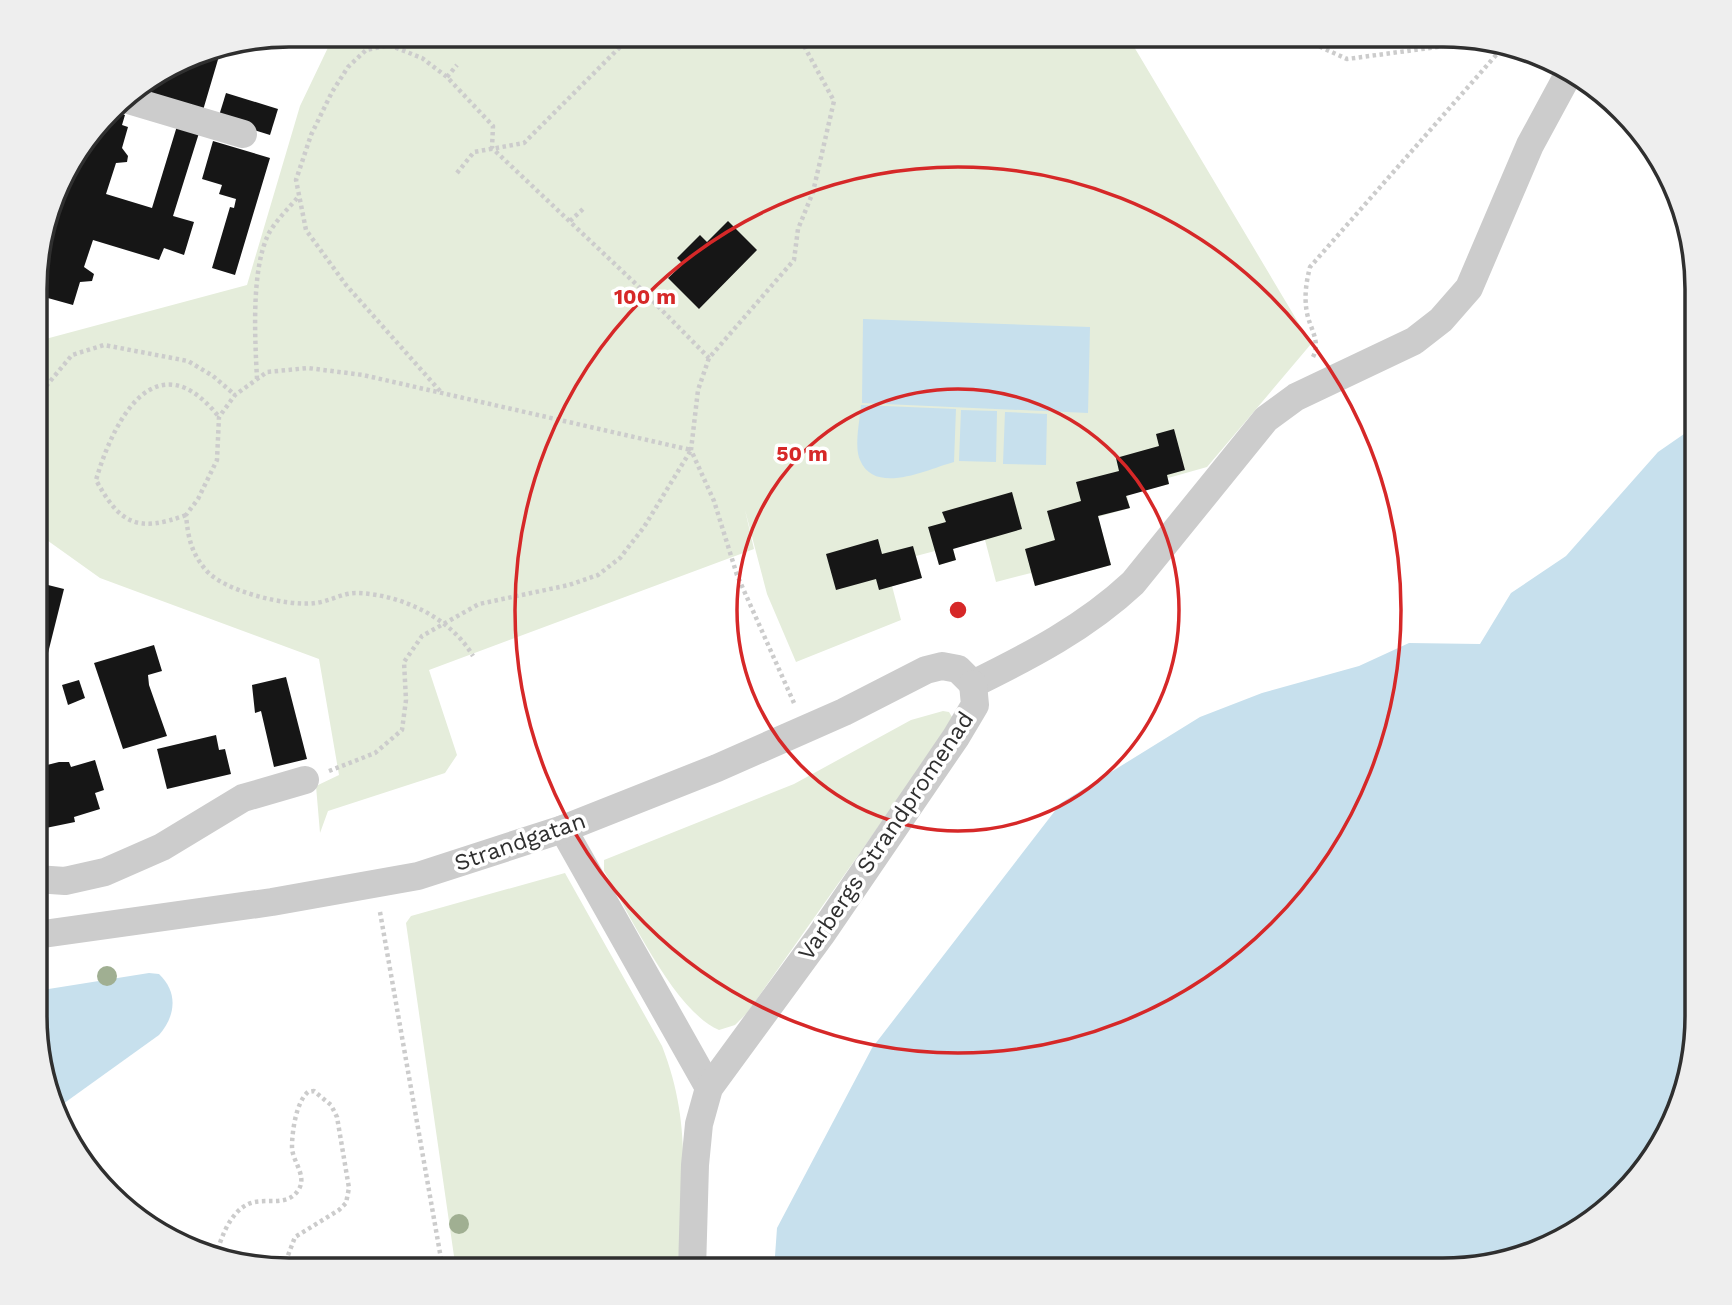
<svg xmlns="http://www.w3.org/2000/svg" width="1732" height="1305" font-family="'Work Sans',sans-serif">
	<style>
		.green { fill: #e5eddb }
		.water { fill: #c7e0ed }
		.building { fill: #161616 }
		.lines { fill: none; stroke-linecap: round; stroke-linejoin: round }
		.path { stroke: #ccc; stroke-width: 4.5; stroke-dasharray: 3.5 3.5; stroke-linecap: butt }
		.minor { stroke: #ccc; stroke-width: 28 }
		.tree { fill: #a0af92 }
		.ring { fill: none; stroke: #d62828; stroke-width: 3.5 }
		.labels { text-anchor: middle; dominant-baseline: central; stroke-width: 7; stroke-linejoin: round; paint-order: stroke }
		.street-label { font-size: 23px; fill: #2f2f2f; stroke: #fff }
		.rim { fill: none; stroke: #2f2f2f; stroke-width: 3.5 }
		.centre { fill: #d62828; stroke: #fff; stroke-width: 3.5 }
		.ring-label { font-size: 21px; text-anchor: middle; font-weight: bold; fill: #d62828; stroke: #fff; stroke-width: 7; stroke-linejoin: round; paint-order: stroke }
	</style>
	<rect width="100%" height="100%" fill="#fff"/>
	<g class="green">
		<path d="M 334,35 L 1127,35 L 1311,344 L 1207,467 L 1168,478 L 1169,484 L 1127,495 L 1130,508 L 1098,517 L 1111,565 L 1035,586 L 1031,573 L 996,582 L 985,540 L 953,548 L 956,560 L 939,565 L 935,551 L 916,556 L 922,578 L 892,586 L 901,620 L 796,662 L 767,594 L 745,510 L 754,549 L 429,670 L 457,755 L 445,773 L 328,811 L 320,833 L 316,786 L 339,775 L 319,659 L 100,578 L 37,533 L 37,345 L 38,341 L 247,285 L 300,106 Z"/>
		<path d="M 943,711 L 949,712 L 952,717 L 950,725 L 747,1013 L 735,1025 L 719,1030 C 674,1011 630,914 604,871 L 604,860 L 794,784 L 911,720 Z"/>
		<path d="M 565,873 L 662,1046 C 693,1125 682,1187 678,1270 L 456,1270 L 406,923 L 411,916 Z"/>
	</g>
	<g class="water">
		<path d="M 863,319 L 1090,327 L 1088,413 L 862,403 Z"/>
		<path d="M 861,405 L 956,409 L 954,462 C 928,469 875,496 860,460 C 854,445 860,420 861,405 Z"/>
		<path d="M 961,410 L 997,411 L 996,462 L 959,461 Z"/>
		<path d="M 1005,412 L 1047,414 L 1046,465 L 1003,464 Z"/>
		<path d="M 1697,425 L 1696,1033 L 1678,1113 L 1634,1183 L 1555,1244 L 1443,1270 L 774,1270 L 777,1228 L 872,1048 L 1061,803 L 1200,717 L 1262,693 L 1359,666 L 1409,643 L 1480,644 L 1511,593 L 1566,556 L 1658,452 Z"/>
		<path d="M 149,973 L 159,974 C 179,993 175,1017 159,1035 L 56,1109 L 36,1033 L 36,991 Z"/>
	</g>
	<g class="building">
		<path d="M 222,46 L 201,117 L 144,100 L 150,82 L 159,76 L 166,78 L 168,72 L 178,75 L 184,72 L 186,63 L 191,65 L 194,56 L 207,49 Z"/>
		<path d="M 226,93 L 278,109 L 270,135 L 218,119 Z"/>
		<path d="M 112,111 L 125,115 L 122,125 L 128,127 L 122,148 L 128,156 L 127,162 L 116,163 L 106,194 L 152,208 L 177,126 L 199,133 L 173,216 L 194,222 L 184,255 L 164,248 L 159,260 L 93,240 L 84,267 L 94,274 L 92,281 L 80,282 L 73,305 L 37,295 L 37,264 L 72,159 Z"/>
		<path d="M 213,141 L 270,158 L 235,275 L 212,268 L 230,207 L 234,208 L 236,199 L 219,194 L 222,185 L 202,179 Z"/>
		<path d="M 728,221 L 757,250 L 699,309 L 668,278 L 683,264 L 677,258 L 700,235 L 707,242 Z"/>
		<path d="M 1174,429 L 1185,470 L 1167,475 L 1169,484 L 1126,496 L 1130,508 L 1098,516 L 1111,565 L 1035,586 L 1025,549 L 1055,540 L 1047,511 L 1081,501 L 1076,482 L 1119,471 L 1116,458 L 1159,446 L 1156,434 Z"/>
		<path d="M 1012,492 L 1022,529 L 953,549 L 956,560 L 939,565 L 928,527 L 946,522 L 942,512 Z"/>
		<path d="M 878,539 L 882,554 L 913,546 L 922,578 L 879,590 L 876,579 L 836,590 L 826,554 Z"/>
		<path d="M 44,584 L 64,589 L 48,653 L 44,652 L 40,660 L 36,659 L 36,611 Z"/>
		<path d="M 154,645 L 162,671 L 148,675 L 149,685 L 167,736 L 123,749 L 94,663 Z"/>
		<path d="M 286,677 L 307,759 L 274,767 L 261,711 L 255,713 L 252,685 Z"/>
		<path d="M 79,680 L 85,698 L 68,705 L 62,685 Z"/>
		<path d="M 216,735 L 219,750 L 225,749 L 231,774 L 167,789 L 157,749 Z"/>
		<path d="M 95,760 L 104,790 L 95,793 L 100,809 L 74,817 L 75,822 L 36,830 L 37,775 L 42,774 L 47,765 L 59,762 L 69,762 L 71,767 Z"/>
	</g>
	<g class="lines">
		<g class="path">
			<path d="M 1294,35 L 1347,59 L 1482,41"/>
			<path d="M 447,77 L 457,65"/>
			<path d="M 457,173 L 474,152 L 524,143 L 632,35"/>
			<path d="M 570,221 L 583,209"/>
			<path d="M 1313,357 C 1321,341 1310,329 1307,313 C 1304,297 1306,283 1310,267 L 1504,46"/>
			<path d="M 257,379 C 255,339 251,271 268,235 C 275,221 289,208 298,197"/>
			<path d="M 440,391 L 346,285 L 306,230 L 296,180 L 311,135 L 332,92 L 348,67 L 366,50 L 389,45 L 422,58 L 447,77 L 493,126 L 492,148 L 638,286 L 709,358"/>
			<path d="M 37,397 L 72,355 L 104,345 L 188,361 L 213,376 L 235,395"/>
			<path d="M 186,515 C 137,533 120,524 96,480 C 114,418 157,339 219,417"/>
			<path d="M 794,703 L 737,575 L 714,501 L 691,450 L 698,390 L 709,358 L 794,260 L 798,229 L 813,192 L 834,101 L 798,35"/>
			<path d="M 329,771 L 375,753 L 402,730 L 406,700 L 404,662 L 422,636 L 479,604 L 569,585 L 598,575 L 620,558 L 644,527 L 691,450 L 363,375 L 308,368 L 267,372 L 235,395 L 219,417 L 217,460 L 198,499 L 186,515 C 188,537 191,552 205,569 C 222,591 288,607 315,603 C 328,602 342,593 356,593 C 401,594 451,618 473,656"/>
			<path d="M 380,912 L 443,1270"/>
			<path d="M 216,1256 C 221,1237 232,1206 255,1202 C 270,1199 289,1206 299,1189 C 307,1175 292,1161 292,1147 C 292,1132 296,1102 308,1092 L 314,1091 L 331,1105 L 337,1117 L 349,1188 L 346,1203 L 339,1210 L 295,1237 L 287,1258 L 295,1269"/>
		</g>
		<g class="minor">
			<path d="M 122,98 L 243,134"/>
			<path d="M 973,684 C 1030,656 1086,627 1133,583 L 1266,419 L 1296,397 L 1414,341 L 1441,320 L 1469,288 L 1530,145 L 1569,73"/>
			<path d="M 563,829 L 709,1088"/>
			<path d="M 36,879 L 65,881 L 105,872 L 162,847 L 243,798 L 305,780"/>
			<path d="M 36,935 L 272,902 L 418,876 L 563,829 L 717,768 L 844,712 L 926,670 L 942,666 L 958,669 L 973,684"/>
			<path d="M 692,1270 L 695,1165 L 699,1124 L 709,1088 L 821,935 L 956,737 L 975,705 L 973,684"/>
		</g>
	</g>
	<g class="tree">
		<circle cx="107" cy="976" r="10"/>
		<circle cx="459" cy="1224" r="10"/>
	</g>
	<g class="ring">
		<circle cx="958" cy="610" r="221"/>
		<circle cx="958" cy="610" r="443"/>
	</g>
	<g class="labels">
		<g class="street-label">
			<text transform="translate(886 836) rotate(-56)">Varbergs Strandpromenad</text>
			<text transform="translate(520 842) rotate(-19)">Strandgatan</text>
		</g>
	</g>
	<path d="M0 0H1732V1305H0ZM289 47H1443A242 242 0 0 1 1685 289V1016A242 242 0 0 1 1443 1258H289A242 242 0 0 1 47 1016V289A242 242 0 0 1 289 47Z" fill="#eee" fill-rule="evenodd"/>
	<path class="rim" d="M289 47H1443A242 242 0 0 1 1685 289V1016A242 242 0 0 1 1443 1258H289A242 242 0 0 1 47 1016V289A242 242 0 0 1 289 47Z"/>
	<circle cx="958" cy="610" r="10" class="centre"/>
	<g class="ring-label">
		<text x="645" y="304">100 m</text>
		<text x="802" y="461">50 m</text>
	</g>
</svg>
